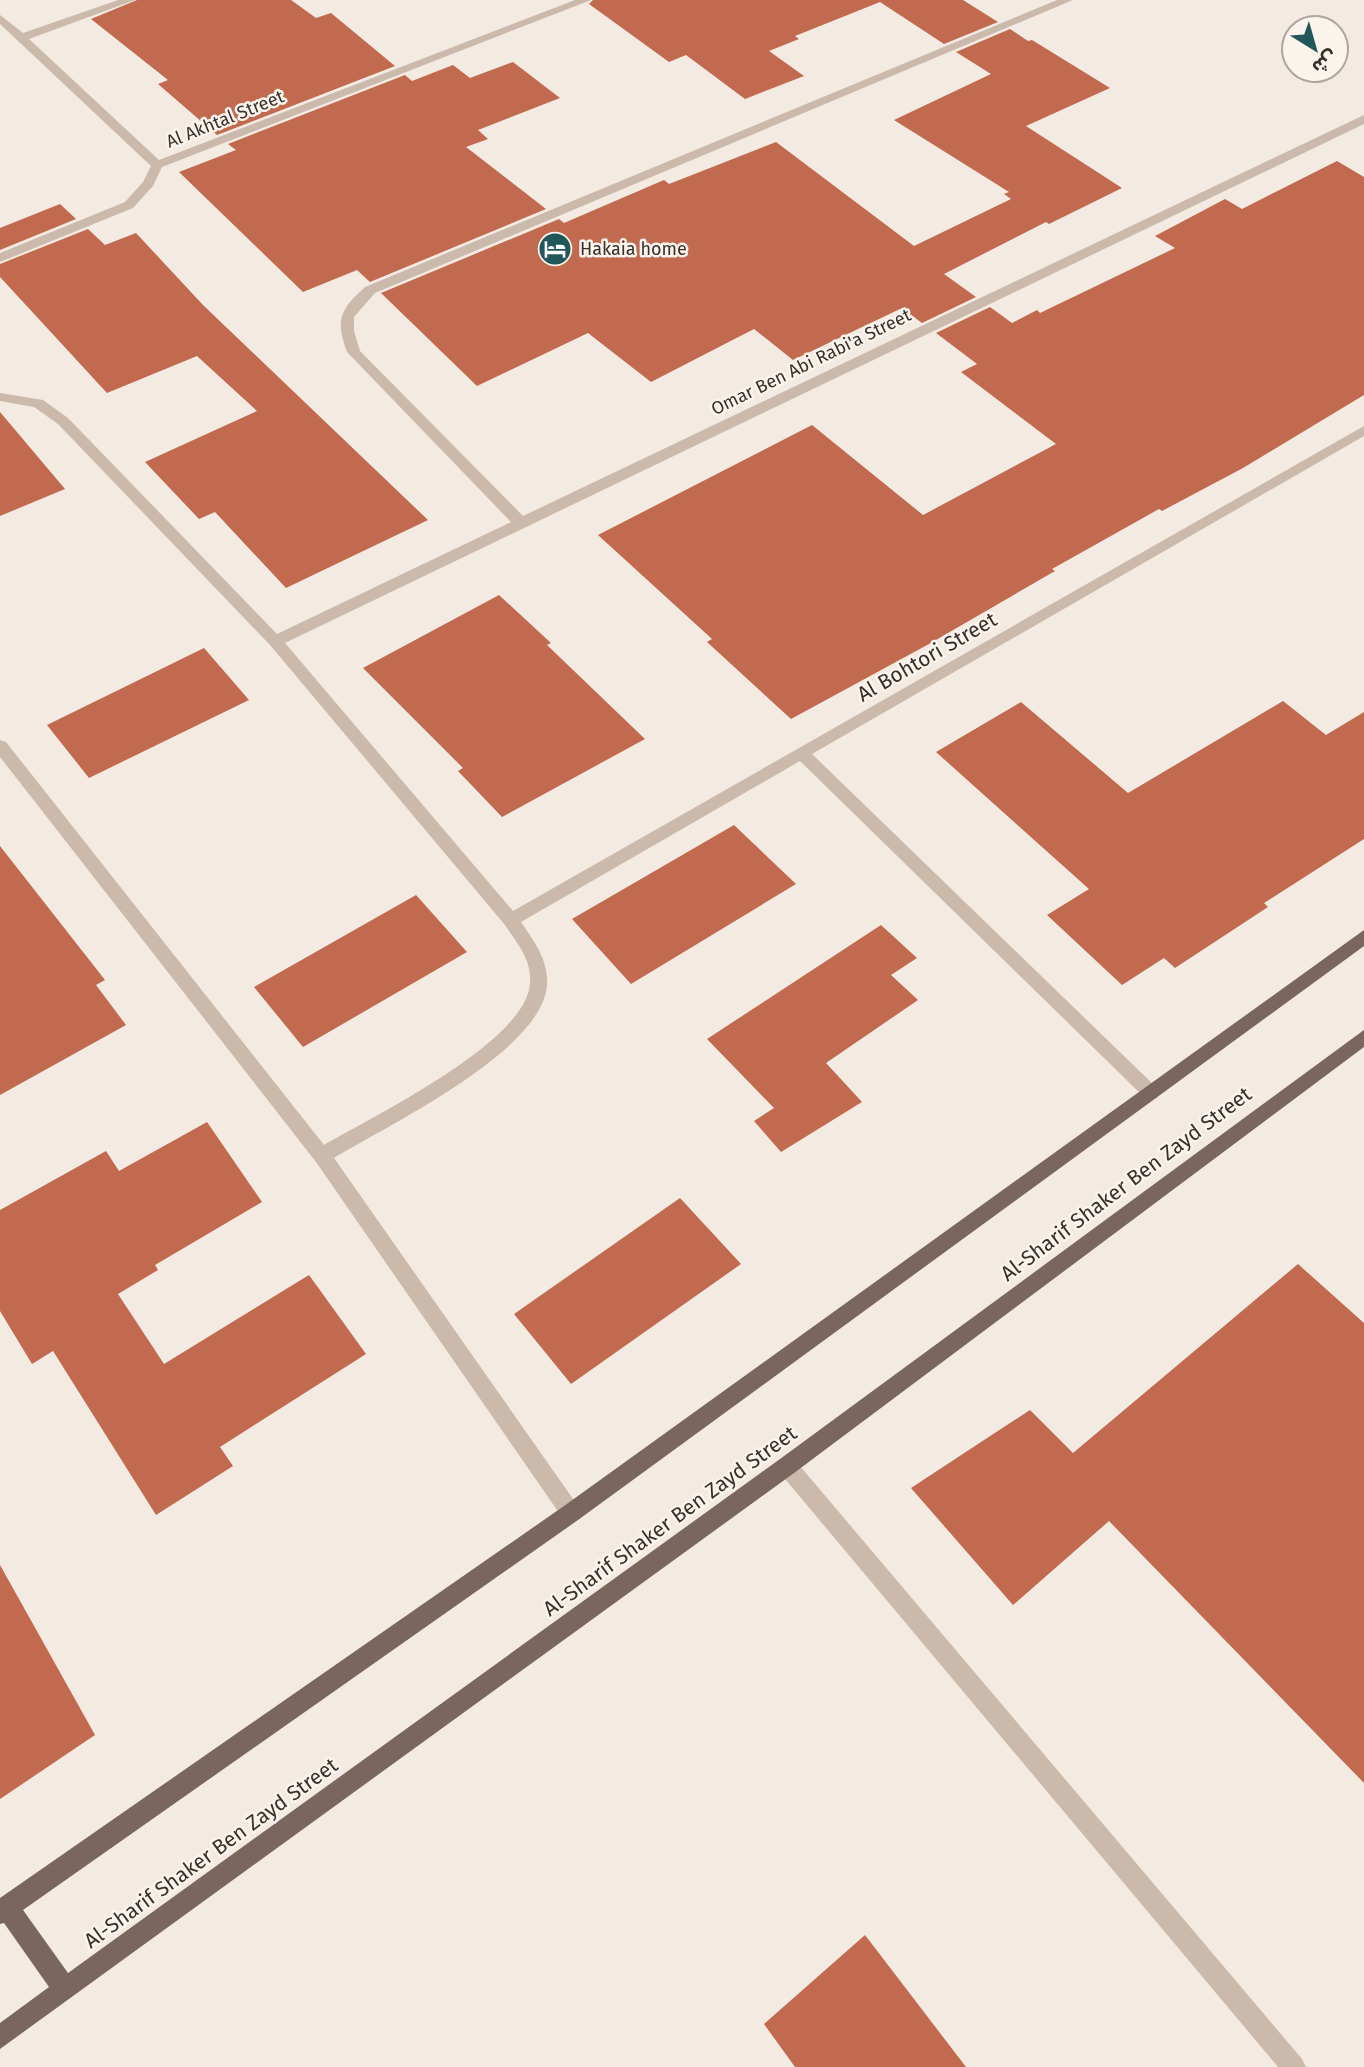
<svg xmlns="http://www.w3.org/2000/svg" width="1364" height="2067" font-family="'Fira Sans','Noto Sans Arabic',sans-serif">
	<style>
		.building { fill: #c16a50 }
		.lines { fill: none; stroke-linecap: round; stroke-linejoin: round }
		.minor { fill: #cbbaac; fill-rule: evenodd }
		.primary { fill: #7a665d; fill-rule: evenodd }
		.labels { text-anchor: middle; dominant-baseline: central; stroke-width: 5; stroke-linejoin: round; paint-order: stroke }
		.far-street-label { font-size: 18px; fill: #392f2b; stroke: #faf4ed }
		.far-poi-label { font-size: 18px; fill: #392f2b; stroke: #faf4ed; text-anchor: start }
		.street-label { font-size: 21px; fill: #392f2b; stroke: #faf4ed }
	</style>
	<rect width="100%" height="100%" fill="#f3eae1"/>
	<g class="building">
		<path d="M 137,0 L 291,0 L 316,18 L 331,13 L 395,66 L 217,135 L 158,84 L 168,80 L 91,19 Z"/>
		<path d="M 593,0 L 963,0 L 998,22 L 944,44 L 880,2 L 795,36 L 799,39 L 769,51 L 804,76 L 745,99 L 686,55 L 669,62 L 589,4 Z"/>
		<path d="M 1010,29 L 1028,41 L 1032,40 L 1110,88 L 1026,126 L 1122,188 L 1049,224 L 1046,222 L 944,274 L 976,297 L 922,323 L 902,308 L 793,360 L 754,329 L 651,382 L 588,333 L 477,386 L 381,293 L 559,219 L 564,223 L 664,180 L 669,184 L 776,142 L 914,246 L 1011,199 L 1004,194 L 1009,192 L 894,120 L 991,74 L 956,52 Z"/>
		<path d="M 513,62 L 560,98 L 478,130 L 488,139 L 466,147 L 546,209 L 370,282 L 357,270 L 303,292 L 179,172 L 236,150 L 228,144 L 405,75 L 412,81 L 453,65 L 470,78 Z"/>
		<path d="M 1337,161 L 1364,177 L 1364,395 L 1243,468 L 1162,511 L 1159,509 L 1052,569 L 1055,571 L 929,644 L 791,719 L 707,642 L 712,639 L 598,535 L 812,425 L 923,515 L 1056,444 L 961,372 L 977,364 L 936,333 L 990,307 L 1012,323 L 1037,310 L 1040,313 L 1175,248 L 1155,236 L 1225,199 L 1242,209 Z"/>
		<path d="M 60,204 L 76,219 L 0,250 L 0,228 Z"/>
		<path d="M 88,229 L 105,245 L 136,233 L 203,305 L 428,520 L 286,588 L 215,512 L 199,519 L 145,462 L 257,411 L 197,356 L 107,393 L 0,277 L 0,264 Z"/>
		<path d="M 0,412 L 65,489 L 0,516 Z"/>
		<path d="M 499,595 L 551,643 L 547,645 L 645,739 L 502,817 L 458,771 L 463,768 L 363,668 Z"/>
		<path d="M 204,648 L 249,700 L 89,778 L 47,725 Z"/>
		<path d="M 1283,701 L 1326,735 L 1364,712 L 1364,839 L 1264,903 L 1268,907 L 1175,968 L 1164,958 L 1122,985 L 1047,915 L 1089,889 L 936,752 L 1021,702 L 1128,793 Z"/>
		<path d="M 734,825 L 796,884 L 631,984 L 572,919 Z"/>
		<path d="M 0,846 L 105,980 L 96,985 L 126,1025 L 0,1095 Z"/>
		<path d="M 416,895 L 467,952 L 303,1047 L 254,987 Z"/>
		<path d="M 881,925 L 917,958 L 891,975 L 918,1000 L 826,1063 L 862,1102 L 781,1152 L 754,1121 L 774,1108 L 707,1039 Z"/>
		<path d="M 207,1122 L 262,1202 L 155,1265 L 158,1270 L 118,1294 L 164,1364 L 309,1275 L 366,1354 L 220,1447 L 233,1466 L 156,1515 L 53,1351 L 32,1364 L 0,1311 L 0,1210 L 106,1151 L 119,1171 Z"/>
		<path d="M 680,1198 L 741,1264 L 571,1384 L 514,1314 Z"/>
		<path d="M 1298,1264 L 1364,1323 L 1364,1783 L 1109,1521 L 1013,1605 L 911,1488 L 1030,1410 L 1073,1453 Z"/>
		<path d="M 0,1565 L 95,1735 L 0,1799 Z"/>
		<path d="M 865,1935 L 966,2067 L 795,2067 L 764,2024 Z"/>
	</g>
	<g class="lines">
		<g class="minor">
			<path d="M 118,0 L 135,0 L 29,39 L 159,160 L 575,0 L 591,0 L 162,167 L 153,186 L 133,208 L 0,262 L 0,253 L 125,202 L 143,182 L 151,166 L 0,24 L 0,15 L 23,33 Z"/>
			<path d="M 1057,0 L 1073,0 L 375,293 L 354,317 L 354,331 L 360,351 L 523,516 L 1364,115 L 1364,124 L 285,643 L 513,911 L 1364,426 L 1364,436 L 812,754 L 1157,1088 L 1160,1093 L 1157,1098 L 1151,1100 L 1145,1098 L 800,761 L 521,922 C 534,941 549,961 547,985 C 542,1052 388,1125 334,1158 L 578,1506 L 581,1513 L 578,1520 L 571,1523 L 564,1520 L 316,1162 L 0,757 L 0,740 L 6,742 L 324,1145 C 373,1116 527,1042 530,983 C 532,960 517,943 505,925 L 270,645 L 58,424 L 34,407 L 0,401 L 0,393 L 43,400 L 68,418 L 277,634 L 511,522 L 347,352 C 335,319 340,310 365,287 Z"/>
			<path d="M 787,1456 L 794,1459 L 1302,2059 L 1306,2067 L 1278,2067 L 780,1473 L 777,1466 L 780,1459 Z"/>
		</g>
		<path class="primary" d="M 1364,930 L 1364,946 L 578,1520 L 23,1910 L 68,1973 L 780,1459 L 1364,1030 L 1364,1047 L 794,1473 L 0,2049 L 0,2023 L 49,1987 L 4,1923 L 0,1924 L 0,1898 L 564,1506 Z"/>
	</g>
	<defs>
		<symbol id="hotel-disc" viewBox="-11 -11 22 22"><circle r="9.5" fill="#22575a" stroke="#faf4ed"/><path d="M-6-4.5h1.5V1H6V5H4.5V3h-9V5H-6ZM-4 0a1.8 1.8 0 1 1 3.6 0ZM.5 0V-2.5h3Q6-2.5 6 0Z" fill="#fff"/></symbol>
	</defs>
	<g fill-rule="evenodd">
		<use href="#hotel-disc" x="536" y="230" width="38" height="38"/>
	</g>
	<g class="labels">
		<g class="far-street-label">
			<text transform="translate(225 119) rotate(-22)">Al Akhtal Street</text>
			<text transform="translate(811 362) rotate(-26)">Omar Ben Abi Rabi'a Street</text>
		</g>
		<g class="far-poi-label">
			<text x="580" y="249">Hakaia home</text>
		</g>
		<g class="street-label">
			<text transform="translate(927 657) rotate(-30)">Al Bohtori Street</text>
			<text transform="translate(1126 1184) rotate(-37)">Al-Sharif Shaker Ben Zayd Street</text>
			<text transform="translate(670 1521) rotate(-36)">Al-Sharif Shaker Ben Zayd Street</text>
			<text transform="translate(211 1853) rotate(-36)">Al-Sharif Shaker Ben Zayd Street</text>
		</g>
	</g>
	<g transform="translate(1315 49) rotate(143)"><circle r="33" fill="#faf4ed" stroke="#ada59f" stroke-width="2"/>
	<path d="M0-5L12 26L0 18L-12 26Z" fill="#22575a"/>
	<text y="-10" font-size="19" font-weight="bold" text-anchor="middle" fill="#392f2b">ش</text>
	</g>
</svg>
